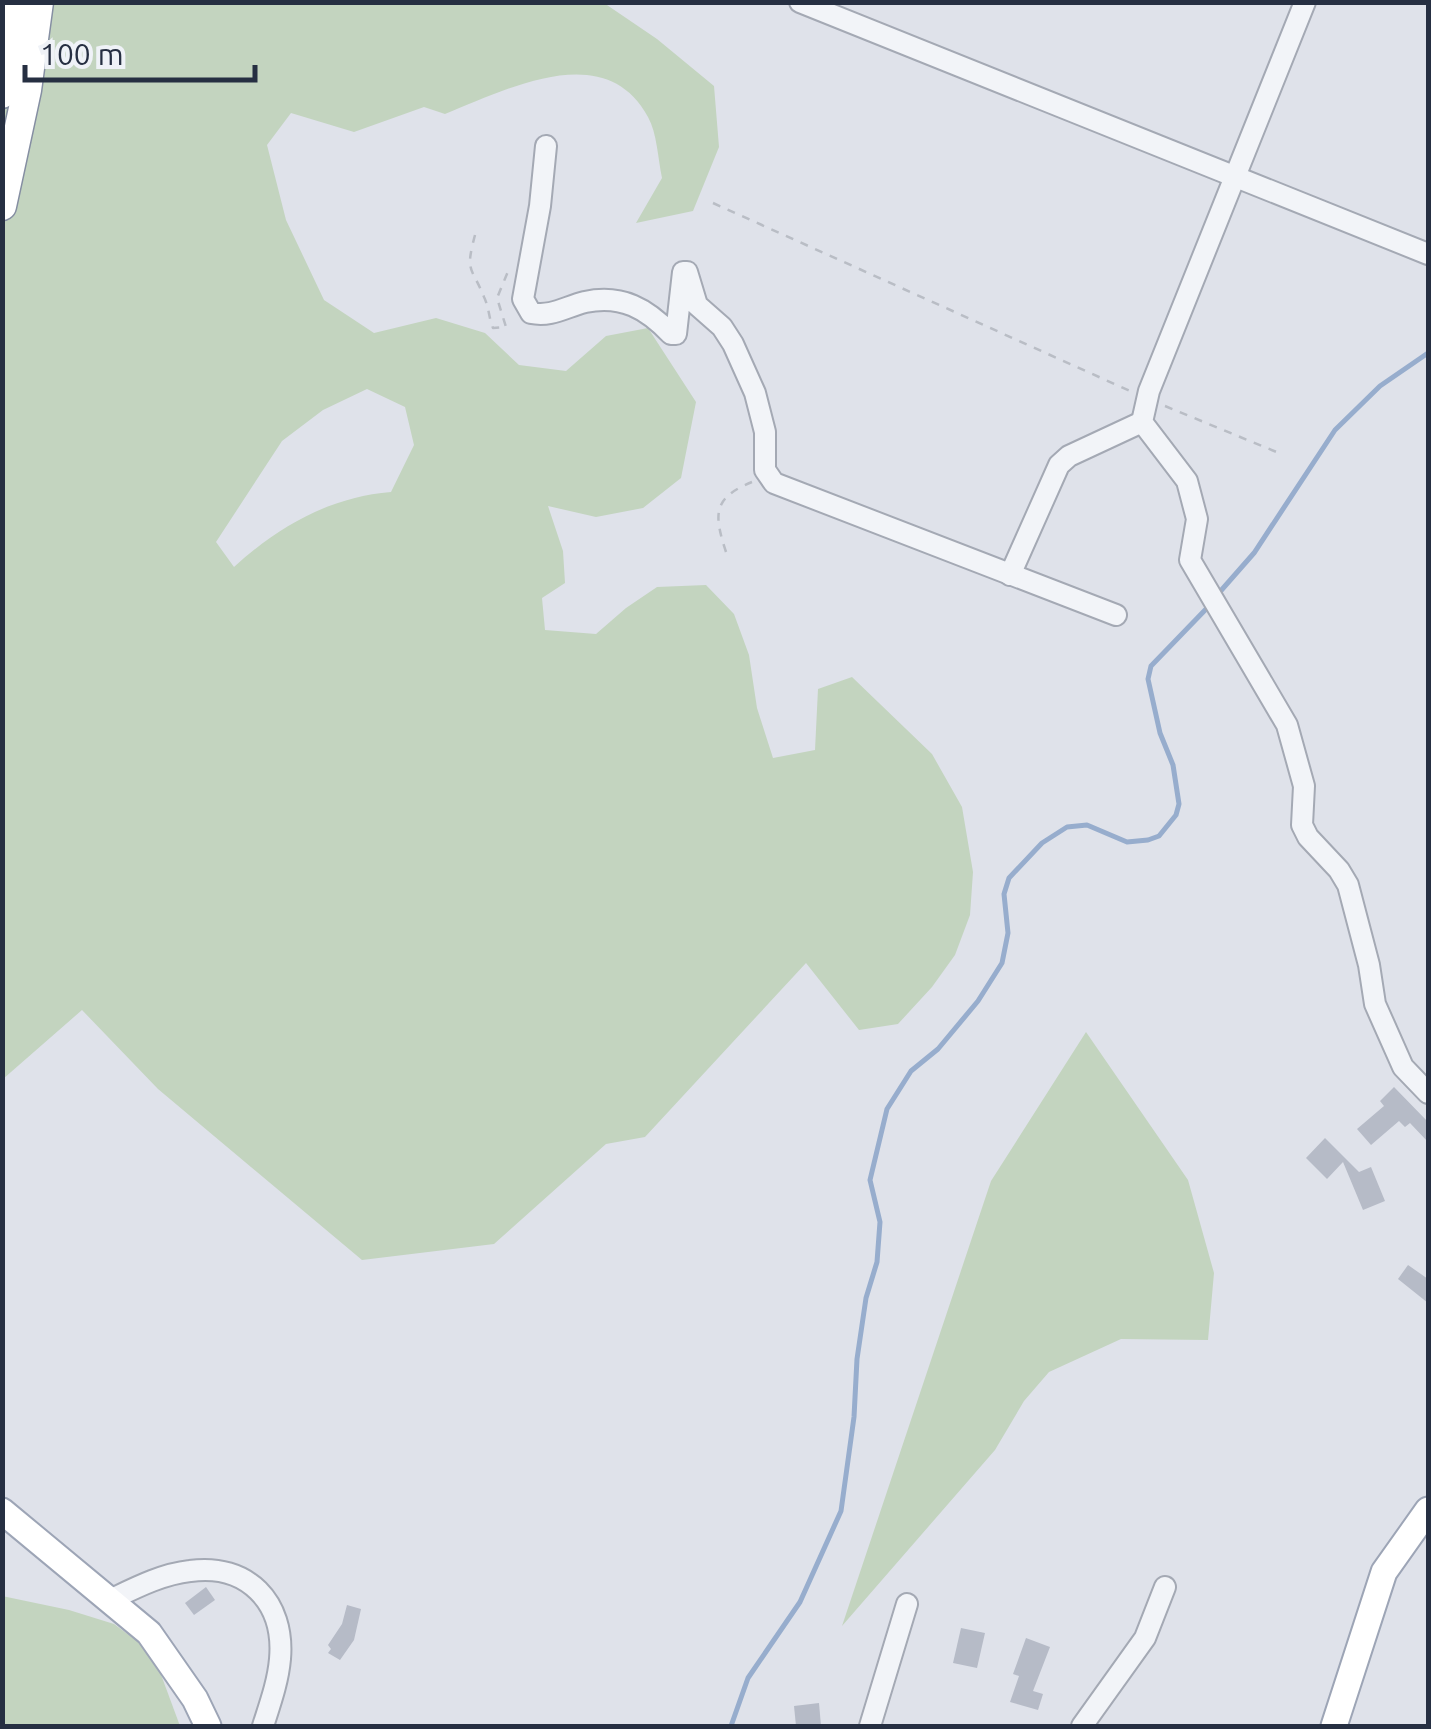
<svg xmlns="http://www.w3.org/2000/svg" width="1431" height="1729" font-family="Ubuntu,sans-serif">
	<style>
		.green { fill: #c3d4bf; fill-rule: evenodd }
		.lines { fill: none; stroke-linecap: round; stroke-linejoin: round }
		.stream { stroke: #97adcd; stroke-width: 5 }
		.building { fill: #b6bbc7 }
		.minor-casing { stroke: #a4a9b4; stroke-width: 24 }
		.major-casing { stroke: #9da5b6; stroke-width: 29 }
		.highway-casing { stroke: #858ea2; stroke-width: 31 }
		.path { stroke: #b9bdc5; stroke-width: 2.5; stroke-dasharray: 8 8; stroke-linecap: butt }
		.minor { stroke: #f2f4f8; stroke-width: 20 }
		.major { stroke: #fff; stroke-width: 25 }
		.highway { stroke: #fff; stroke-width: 28 }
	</style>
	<rect width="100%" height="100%" fill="#dfe2ea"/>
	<g class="green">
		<path d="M 3,3 L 604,3 L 657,39 L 714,86 L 719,147 L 693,211 L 636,223 L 662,178 C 658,159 657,133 648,117 C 605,37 506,90 445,114 L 424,107 L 354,132 L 291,113 L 267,145 L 286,220 L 324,300 L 374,333 L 436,318 L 485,333 L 519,365 L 566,371 L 606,336 L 648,328 L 696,402 L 681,478 L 643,508 L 596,517 L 548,506 L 563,551 L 565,583 L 542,598 L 545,630 L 596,634 L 626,608 L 657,587 L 706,585 L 734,614 L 749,655 L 757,708 L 773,758 L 815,750 L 818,689 L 852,677 L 932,754 L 962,807 L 973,872 L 970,915 L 955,955 L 932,987 L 898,1024 L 859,1030 L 806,963 L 645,1137 L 606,1144 L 494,1244 L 362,1260 L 158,1089 L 82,1010 L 3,1079 ZM 367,389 L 405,407 L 414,445 L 391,492 C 330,497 279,526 234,567 L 216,542 L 282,441 L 323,410 Z"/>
		<path d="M 1086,1032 L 1188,1180 L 1214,1273 L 1208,1340 L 1121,1339 L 1049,1372 L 1024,1401 L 995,1450 L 842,1626 L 991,1181 Z"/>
		<path d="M 2,1596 L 69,1610 L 114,1624 L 153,1653 L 180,1726 L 3,1726 Z"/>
	</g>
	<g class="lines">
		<g class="stream">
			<path d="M 1218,594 L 1254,553 L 1335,430 L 1380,386 L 1428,353"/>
			<path d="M 731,1726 L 748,1678 L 800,1602 L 841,1511 L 854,1417 L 857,1359 L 866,1298 L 877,1262 L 880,1222 L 870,1180 L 887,1109 L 911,1071 L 938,1049 L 978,1001 L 1002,963 L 1008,933 L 1004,894 L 1009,878 L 1042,843 L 1067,827 L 1087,825 L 1127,842 L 1148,840 L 1159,836 L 1176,815 L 1179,804 L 1173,765 L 1160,733 L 1148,679 L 1151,666 L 1208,607"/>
		</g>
	</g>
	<g class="building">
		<path d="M 1394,1087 L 1428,1122 L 1428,1142 L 1410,1123 L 1405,1127 L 1399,1121 L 1371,1145 L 1357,1129 L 1384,1106 L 1380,1101 Z"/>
		<path d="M 1325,1138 L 1359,1172 L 1371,1167 L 1385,1201 L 1363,1210 L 1343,1162 L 1327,1179 L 1306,1158 Z"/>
		<path d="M 1408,1265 L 1428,1279 L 1428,1303 L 1398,1279 Z"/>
		<path d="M 206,1587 L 215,1600 L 194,1615 L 185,1603 Z"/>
		<path d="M 347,1605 L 361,1609 L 354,1640 L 340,1660 L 328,1653 L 331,1649 L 328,1645 L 342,1624 Z"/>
		<path d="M 961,1628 L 985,1633 L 977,1668 L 953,1663 Z"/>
		<path d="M 1026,1638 L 1050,1647 L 1033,1691 L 1043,1694 L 1038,1710 L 1010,1702 L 1019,1676 L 1013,1674 Z"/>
		<path d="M 819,1703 L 821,1726 L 796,1726 L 794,1706 Z"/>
	</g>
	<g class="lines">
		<defs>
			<g id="minor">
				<path d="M 800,2 L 1428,254"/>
				<path d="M 1305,2 L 1149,391 L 1142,422 L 1187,481 L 1197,519 L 1190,560 L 1287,725 L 1304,786 L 1302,825 L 1308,837 L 1339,870 L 1348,885 L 1369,965 L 1375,1004 L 1403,1067 L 1428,1093"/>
				<path d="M 546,146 L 540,206 L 523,299 L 531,313 C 552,317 565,307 585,302 C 622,294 647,309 671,334 L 676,334 L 683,272 L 687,272 L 697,305 L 722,327 L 733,344 L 755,393 L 765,432 L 765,470 L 774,483 L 1116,615"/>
				<path d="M 1010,575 L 1059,465 L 1069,456 L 1142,422"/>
				<path d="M 110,1600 C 135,1588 162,1574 190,1571 C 247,1563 285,1602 280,1659 C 278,1682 270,1704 263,1726"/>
				<path d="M 870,1726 L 907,1604"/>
				<path d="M 1082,1726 L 1145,1638 L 1165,1587"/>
			</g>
			<g id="major">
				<path d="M 2,1511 L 149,1633 L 195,1699 L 208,1726"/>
				<path d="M 1334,1726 L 1384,1572 L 1428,1510"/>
			</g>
			<g id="highway">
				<path d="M 2,94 L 16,2"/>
				<path d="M 2,206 L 27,90 L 39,2"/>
			</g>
		</defs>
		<use href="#minor" class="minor-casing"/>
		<use href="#major" class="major-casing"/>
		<use href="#highway" class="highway-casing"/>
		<g class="path">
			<path d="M 713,203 L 1130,391"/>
			<path d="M 475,235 C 465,273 471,265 484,297 C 489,307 489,319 493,328 L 506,327 L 497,298 L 509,269"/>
			<path d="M 1165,406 L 1279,453"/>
			<path d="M 726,552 C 714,515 712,498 752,482"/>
		</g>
		<use href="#minor" class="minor"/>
		<use href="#major" class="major"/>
		<use href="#highway" class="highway"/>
	</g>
	<rect width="1431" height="1729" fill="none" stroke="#262f42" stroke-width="10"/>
	<path d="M25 65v15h230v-15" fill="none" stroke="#262f42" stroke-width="5"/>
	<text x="40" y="65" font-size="30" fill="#262f42" stroke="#eff2f7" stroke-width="8" paint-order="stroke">100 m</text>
</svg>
